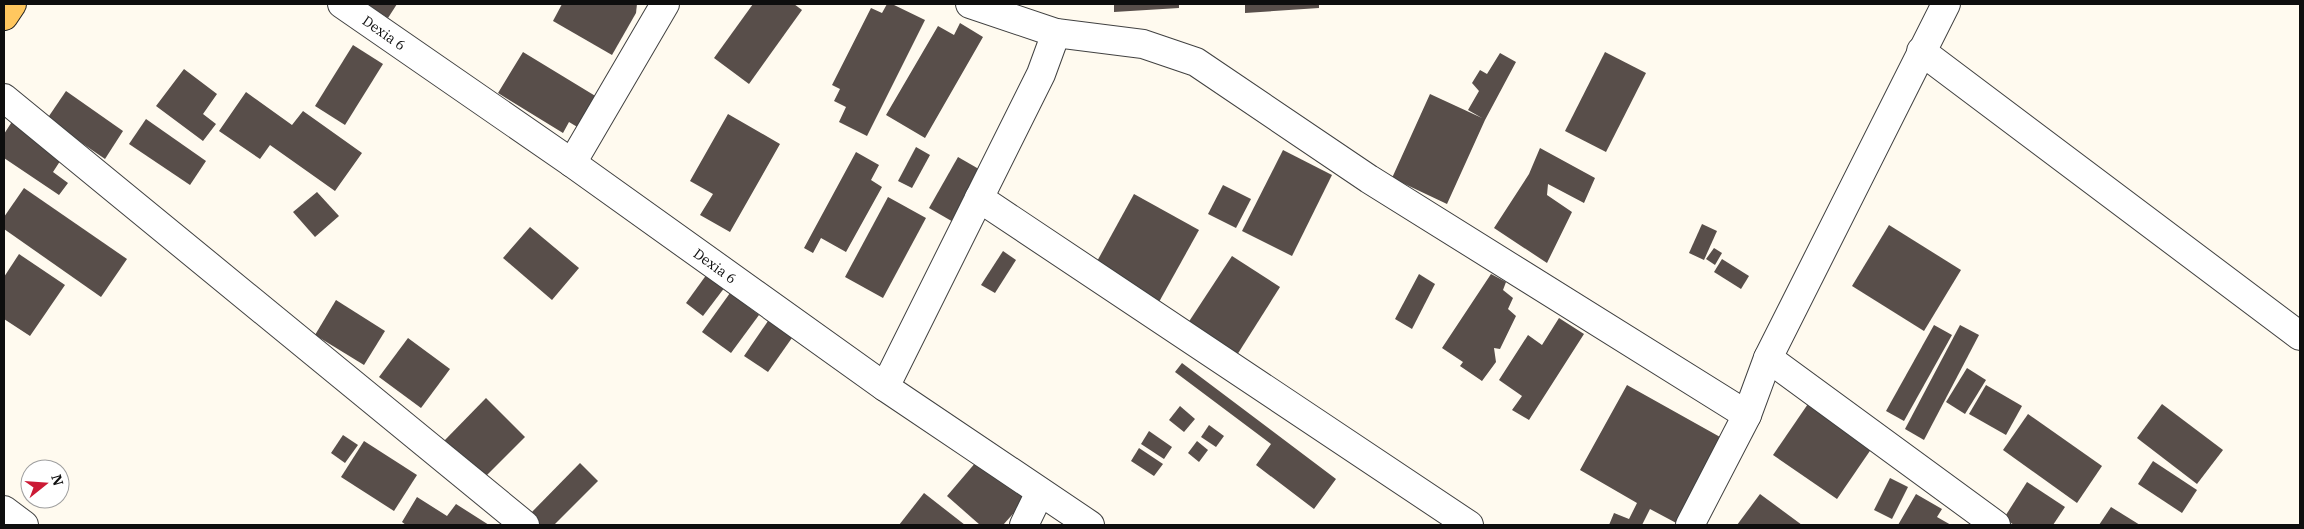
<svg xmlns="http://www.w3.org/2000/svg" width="2304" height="529" font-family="'IBM Plex Serif',serif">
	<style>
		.building { fill: #584e4a }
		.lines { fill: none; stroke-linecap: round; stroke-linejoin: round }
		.street-casing { stroke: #414141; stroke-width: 30 }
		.primary-casing { stroke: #1f1f1f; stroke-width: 30 }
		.street { stroke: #fff; stroke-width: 28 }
		.primary { stroke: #ffc75f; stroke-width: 28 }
		.labels { text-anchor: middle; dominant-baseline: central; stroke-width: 5; stroke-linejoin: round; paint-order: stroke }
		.street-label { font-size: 14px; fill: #0e0e0e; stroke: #fff }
	</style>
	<rect width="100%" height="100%" fill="#fffaef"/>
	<g class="building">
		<path d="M 366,4 L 397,4 L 388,18 Z"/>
		<path d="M 562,4 L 637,4 L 636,13 L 612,55 L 553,21 Z"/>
		<path d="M 753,4 L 794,4 L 802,10 L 749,84 L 714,58 Z"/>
		<path d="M 887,4 L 892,4 L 925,20 L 867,136 L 839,122 L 846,107 L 834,101 L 840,89 L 832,85 L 871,8 L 882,13 Z"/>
		<path d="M 1114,4 L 1179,4 L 1179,8 L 1114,12 Z"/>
		<path d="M 1245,4 L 1319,4 L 1319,8 L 1245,13 Z"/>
		<path d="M 960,23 L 983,37 L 925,138 L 886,115 L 938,26 L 954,35 Z"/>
		<path d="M 353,45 L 383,64 L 345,125 L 315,106 Z"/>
		<path d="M 523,52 L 597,97 L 579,128 L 569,122 L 563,133 L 498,93 Z"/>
		<path d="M 1605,52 L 1646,73 L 1606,152 L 1565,131 Z"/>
		<path d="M 1500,53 L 1516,62 L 1485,120 L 1447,204 L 1392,178 L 1430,94 L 1482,118 L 1468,110 L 1479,91 L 1472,83 L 1480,70 L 1487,74 Z"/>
		<path d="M 184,69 L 217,94 L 203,114 L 216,124 L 203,141 L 156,106 Z"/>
		<path d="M 66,91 L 123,131 L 105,159 L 47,119 Z"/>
		<path d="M 246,92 L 292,125 L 303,111 L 362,153 L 335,191 L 270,145 L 260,159 L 219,131 Z"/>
		<path d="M 728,114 L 780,144 L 730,232 L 700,215 L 713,194 L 690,181 Z"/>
		<path d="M 15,117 L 66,152 L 53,172 L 68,183 L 59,195 L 4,158 L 4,134 Z"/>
		<path d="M 146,119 L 206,161 L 190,185 L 129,144 Z"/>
		<path d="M 916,147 L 930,155 L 912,188 L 898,181 Z"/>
		<path d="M 1540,148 L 1595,178 L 1584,203 L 1548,184 L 1547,195 L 1572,212 L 1547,263 L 1494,228 L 1529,174 Z"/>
		<path d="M 1283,150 L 1332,175 L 1292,256 L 1242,231 Z"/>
		<path d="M 856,152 L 879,165 L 871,180 L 882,187 L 846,252 L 821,238 L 813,253 L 804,248 Z"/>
		<path d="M 958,157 L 984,172 L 955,223 L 929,208 Z"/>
		<path d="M 1223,185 L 1251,199 L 1236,228 L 1208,214 Z"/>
		<path d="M 24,188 L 127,259 L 101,297 L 4,229 L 4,217 Z"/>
		<path d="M 317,192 L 339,216 L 315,237 L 293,212 Z"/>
		<path d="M 1134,194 L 1199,230 L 1159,302 L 1095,265 Z"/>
		<path d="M 888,197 L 926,218 L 883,298 L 845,277 Z"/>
		<path d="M 1702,224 L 1717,231 L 1704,260 L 1689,253 Z"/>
		<path d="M 1889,225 L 1961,270 L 1924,331 L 1852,286 Z"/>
		<path d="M 530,227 L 579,268 L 552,300 L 503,258 Z"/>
		<path d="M 1714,248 L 1722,253 L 1715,265 L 1706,259 Z"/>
		<path d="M 1003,251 L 1016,260 L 995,293 L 981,285 Z"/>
		<path d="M 19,254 L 65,285 L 30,336 L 4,319 L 4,277 Z"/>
		<path d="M 1232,256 L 1280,287 L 1237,355 L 1188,323 Z"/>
		<path d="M 1722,259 L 1749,276 L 1741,289 L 1714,272 Z"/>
		<path d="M 707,274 L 725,287 L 703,316 L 686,303 Z"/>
		<path d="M 1419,274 L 1435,284 L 1412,329 L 1395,319 Z"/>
		<path d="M 1491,274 L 1506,282 L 1503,290 L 1513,298 L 1508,309 L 1516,316 L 1500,349 L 1494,348 L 1496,362 L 1482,381 L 1460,366 L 1463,362 L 1442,348 Z"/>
		<path d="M 730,293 L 759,315 L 731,353 L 702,332 Z"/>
		<path d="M 336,300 L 385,331 L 364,365 L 315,335 Z"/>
		<path d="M 770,318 L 794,335 L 768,372 L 744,356 Z"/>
		<path d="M 1559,318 L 1584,334 L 1529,420 L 1512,410 L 1522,396 L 1499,380 L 1528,335 L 1542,345 Z"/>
		<path d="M 1934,325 L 1952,335 L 1904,421 L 1886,411 Z"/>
		<path d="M 1960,325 L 1979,335 L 1924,440 L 1905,429 Z"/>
		<path d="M 408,338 L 450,369 L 421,408 L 379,377 Z"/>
		<path d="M 1182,363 L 1336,479 L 1314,509 L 1256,465 L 1271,444 L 1175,372 Z"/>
		<path d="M 1967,368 L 1986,380 L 1965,414 L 1946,402 Z"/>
		<path d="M 1627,385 L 1729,442 L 1680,525 L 1650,509 L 1642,525 L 1609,525 L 1614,513 L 1629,519 L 1637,503 L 1580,470 Z"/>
		<path d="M 1986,385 L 2022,406 L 2006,435 L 1969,414 Z"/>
		<path d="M 486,398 L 525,437 L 482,480 L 444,441 Z"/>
		<path d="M 1812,398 L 1876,442 L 1837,499 L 1773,455 Z"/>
		<path d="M 2162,404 L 2223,450 L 2197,484 L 2137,438 Z"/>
		<path d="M 1180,406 L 1195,419 L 1184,432 L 1169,420 Z"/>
		<path d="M 2028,414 L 2102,466 L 2077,503 L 2003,450 Z"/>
		<path d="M 1209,425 L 1224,436 L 1216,447 L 1201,437 Z"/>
		<path d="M 1149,431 L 1172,447 L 1164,459 L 1141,444 Z"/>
		<path d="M 343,435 L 358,445 L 345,463 L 331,453 Z"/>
		<path d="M 364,441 L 417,475 L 394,511 L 341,477 Z"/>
		<path d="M 1197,441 L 1208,450 L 1199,462 L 1188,453 Z"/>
		<path d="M 1139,448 L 1163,464 L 1154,476 L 1131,461 Z"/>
		<path d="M 982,455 L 1029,496 L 1003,525 L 980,525 L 947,496 Z"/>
		<path d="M 2153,461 L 2197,490 L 2182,513 L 2138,484 Z"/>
		<path d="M 580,463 L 598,481 L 554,525 L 539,525 L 529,515 Z"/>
		<path d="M 1890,478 L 1908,487 L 1892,519 L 1874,510 Z"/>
		<path d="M 2027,482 L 2065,507 L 2053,525 L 2014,525 L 2004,518 Z"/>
		<path d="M 924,493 L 965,525 L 899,525 Z"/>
		<path d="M 1760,494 L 1802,525 L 1737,525 Z"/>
		<path d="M 1916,494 L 1942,509 L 1937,517 L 1951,525 L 1898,525 Z"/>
		<path d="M 417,497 L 447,516 L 456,504 L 489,525 L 406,525 L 402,522 Z"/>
		<path d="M 2111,507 L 2140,525 L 2099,525 Z"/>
	</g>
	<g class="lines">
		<defs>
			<g id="street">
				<path d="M 342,4 L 572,163 L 885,387 L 1090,525"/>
				<path d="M 970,4 L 1056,33 L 1143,44 L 1196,62 L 1369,179 L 1747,415"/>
				<path d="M 1921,51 L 2300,336"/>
				<path d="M 4,98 L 525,525"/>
				<path d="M 572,163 L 665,4"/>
				<path d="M 979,198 L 1469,525"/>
				<path d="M 1768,358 L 1996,525"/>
				<path d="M 885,387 L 1041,74 L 1056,33"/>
				<path d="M 4,510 L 24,525"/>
				<path d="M 1024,525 L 1040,492"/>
				<path d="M 1690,525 L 1747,415 L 1768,358 L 1946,4"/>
			</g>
			<path id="primary" d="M 4,16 L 12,4"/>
		</defs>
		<use href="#street" class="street-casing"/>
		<use href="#primary" class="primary-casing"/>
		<use href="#street" class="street"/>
		<use href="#primary" class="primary"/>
	</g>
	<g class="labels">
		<g class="street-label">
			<text transform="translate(384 33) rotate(35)">Dexia 6</text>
			<text transform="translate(715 266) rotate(36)">Dexia 6</text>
		</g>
	</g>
	<rect width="2304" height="529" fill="none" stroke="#0e0e0e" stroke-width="10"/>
	<g transform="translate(45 484) rotate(73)"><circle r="24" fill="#ffffff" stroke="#9f9f9f"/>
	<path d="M0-4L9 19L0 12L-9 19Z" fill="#cb1a35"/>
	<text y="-8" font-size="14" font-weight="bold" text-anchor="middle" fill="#0e0e0e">N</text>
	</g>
</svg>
